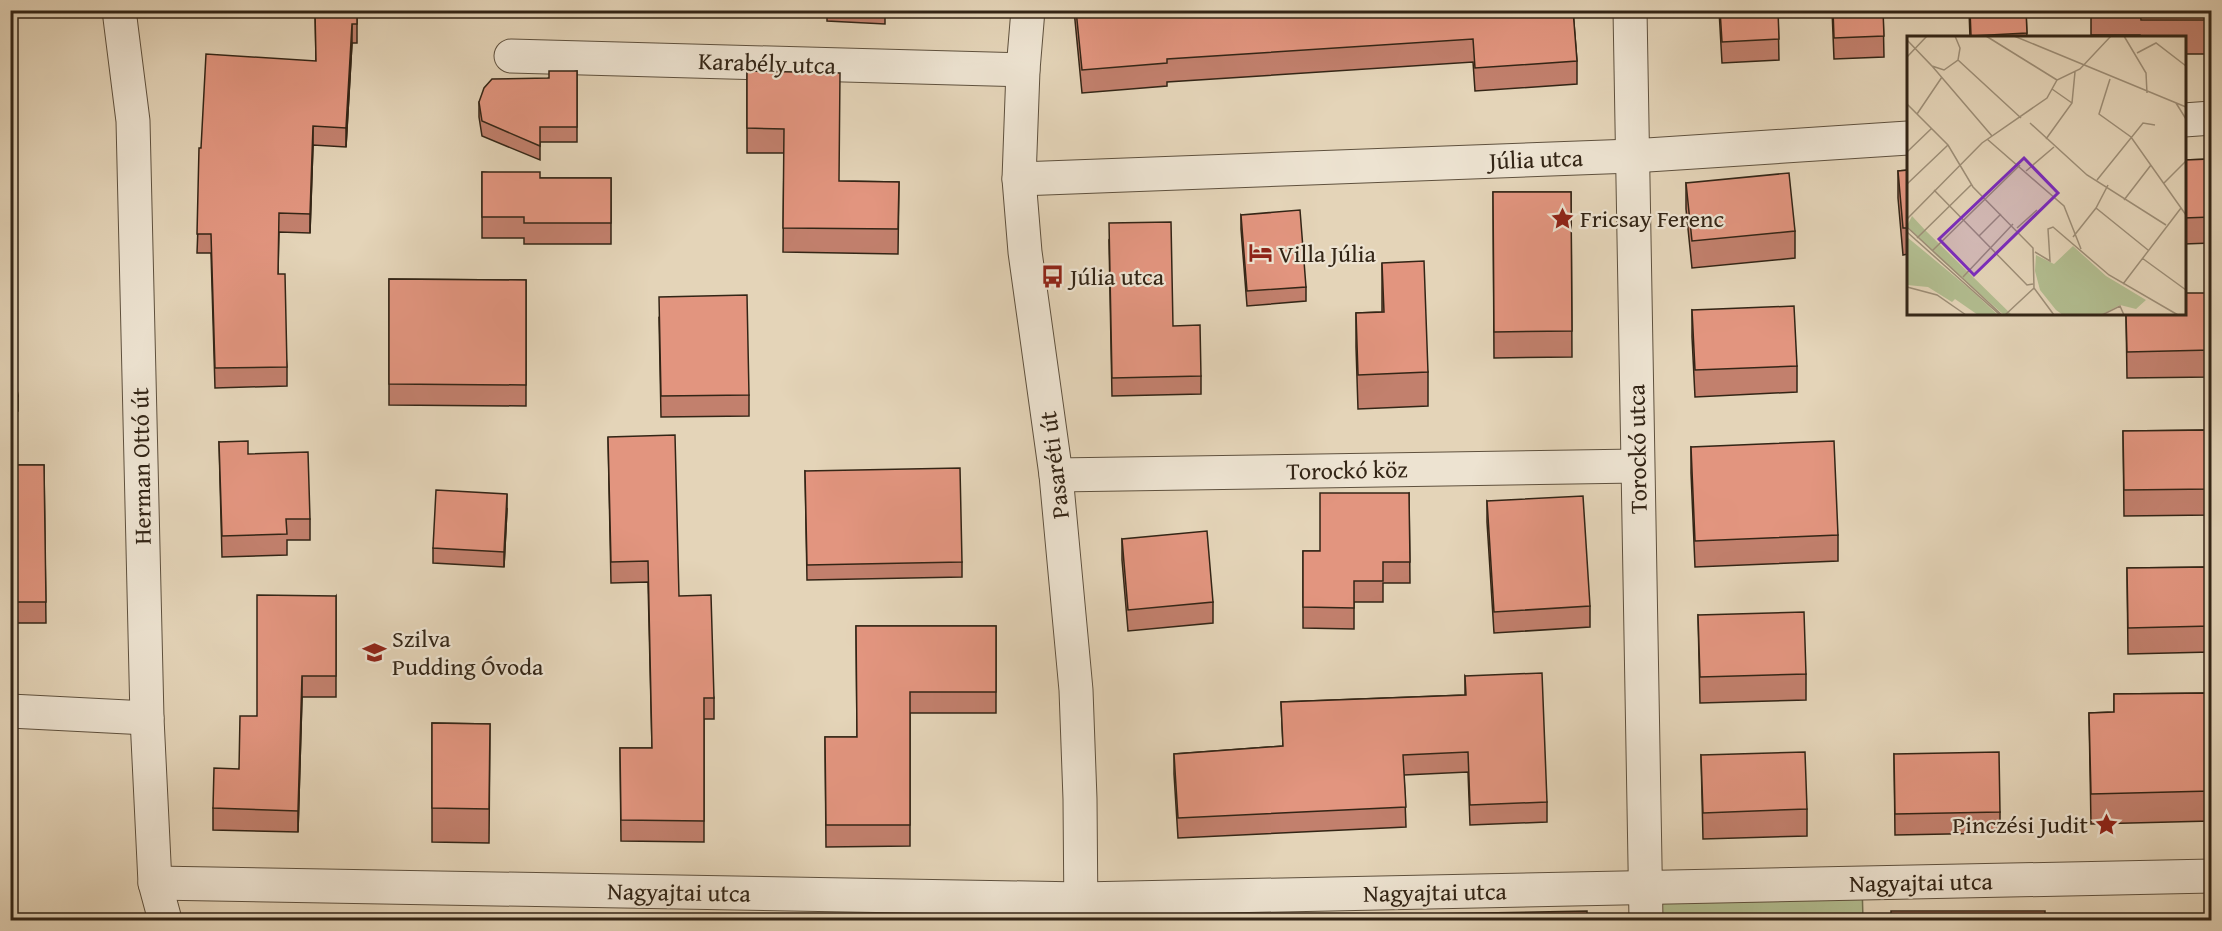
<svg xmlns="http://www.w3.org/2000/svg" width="2222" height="931" font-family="'Gentium Book Plus',serif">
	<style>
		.green { fill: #b2bd90; stroke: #727153; stroke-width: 1.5 }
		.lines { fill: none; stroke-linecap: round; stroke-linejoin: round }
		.minor-casing { stroke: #5f513e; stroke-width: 35 }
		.tertiary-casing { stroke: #5f513e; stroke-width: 35 }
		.minor { stroke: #ede3d1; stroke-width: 33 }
		.tertiary { stroke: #ede3d1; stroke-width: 33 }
		.wall { fill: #c2806d; stroke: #332516; stroke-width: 1.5 }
		.shaded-wall { fill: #9e6859; stroke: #332516; stroke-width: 1.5 }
		.building { fill: #e2957f; stroke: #332516; stroke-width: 1.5 }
		.labels { text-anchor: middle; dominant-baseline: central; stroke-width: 4.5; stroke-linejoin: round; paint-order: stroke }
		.street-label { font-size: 24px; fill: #332516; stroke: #ede3d1 }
		.poi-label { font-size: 24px; fill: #332516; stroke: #ede3d1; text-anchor: start }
		.inset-road { fill: none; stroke: #9d8e77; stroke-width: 1.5 }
		.view { fill: #7b2cbf; fill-opacity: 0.15; stroke: #7b2cbf; stroke-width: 3 }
		.inset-edge { fill: none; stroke: #332516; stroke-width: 3 }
	</style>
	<rect width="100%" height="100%" fill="#e4d4b8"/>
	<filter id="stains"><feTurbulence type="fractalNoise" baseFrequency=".00333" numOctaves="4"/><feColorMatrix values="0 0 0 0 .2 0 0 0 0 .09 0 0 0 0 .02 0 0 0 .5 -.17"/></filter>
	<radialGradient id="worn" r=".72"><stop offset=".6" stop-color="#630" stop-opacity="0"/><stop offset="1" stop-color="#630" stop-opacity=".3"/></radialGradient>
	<path class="green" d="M 1862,883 L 1863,920 L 1646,920 L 1646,888 Z"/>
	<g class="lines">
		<defs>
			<g id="minor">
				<path d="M 119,10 L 133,121 L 147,718 L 155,883 L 165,920"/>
				<path d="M 1630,10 L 1646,920"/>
				<path d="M 511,56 L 1023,70"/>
				<path d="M 2184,120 L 2212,118"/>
				<path d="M 1019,179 L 1632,156 L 1908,138"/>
				<path d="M 1056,475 L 1637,466"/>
				<path d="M 10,711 L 147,718"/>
				<path d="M 155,883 L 1081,899 L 2212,876"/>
			</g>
			<path id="tertiary" d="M 1028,10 L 1023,70 L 1019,179 L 1025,252 L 1056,475 L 1076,690 L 1080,799 L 1081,920"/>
		</defs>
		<use href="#minor" class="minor-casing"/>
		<use href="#tertiary" class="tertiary-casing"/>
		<use href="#minor" class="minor"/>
		<use href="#tertiary" class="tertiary"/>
	</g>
	<g class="wall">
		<path d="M 315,10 L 417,10 L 417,12 L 357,12 L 357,43 L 352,43 L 346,147 L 313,145 L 310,233 L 279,232 L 278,274 L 287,367 L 287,386 L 215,388 L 211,253 L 197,253 L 201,148 L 316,61 Z"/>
		<path d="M 827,10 L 885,10 L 885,24 L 827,21 Z"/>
		<path d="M 1074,10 L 1573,10 L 1577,61 L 1577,84 L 1475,91 L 1473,62 L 1167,82 L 1167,86 L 1082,93 Z"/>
		<path d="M 1719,10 L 1783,10 L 1778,11 L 1779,60 L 1722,63 Z"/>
		<path d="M 1832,10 L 1883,10 L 1884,57 L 1834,59 Z"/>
		<path d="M 1969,10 L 2026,10 L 2027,38 L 1970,38 Z"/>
		<path d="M 2091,10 L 2211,10 L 2211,54 L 2184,54 L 2184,38 L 2140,38 L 2140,35 L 2091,35 Z"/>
		<path d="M 577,71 L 577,142 L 540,142 L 540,160 L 482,136 L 479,117 L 479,102 L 549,78 Z"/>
		<path d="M 747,71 L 839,181 L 899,182 L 898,254 L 783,252 L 784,153 L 747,153 Z"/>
		<path d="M 2211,159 L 2211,243 L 2184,244 L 2184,160 Z"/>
		<path d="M 1908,170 L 1908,254 L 1903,255 L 1898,198 L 1898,171 Z"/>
		<path d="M 482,172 L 540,178 L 611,178 L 611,244 L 524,244 L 524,238 L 482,238 Z"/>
		<path d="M 1686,183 L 1795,231 L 1795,258 L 1692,268 L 1686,209 Z"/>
		<path d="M 1493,192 L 1571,192 L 1572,357 L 1494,358 Z"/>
		<path d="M 1241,215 L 1306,287 L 1306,301 L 1247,306 L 1241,229 Z"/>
		<path d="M 1109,241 L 1201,376 L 1201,394 L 1112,396 Z"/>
		<path d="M 1382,263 L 1428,372 L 1428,406 L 1358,409 L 1356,347 L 1356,313 L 1382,312 Z"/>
		<path d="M 389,279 L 526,280 L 526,406 L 389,405 Z"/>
		<path d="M 2211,293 L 2211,377 L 2127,378 L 2126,314 Z"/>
		<path d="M 1692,310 L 1797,366 L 1797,392 L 1695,397 L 1692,337 Z"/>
		<path d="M 659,318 L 749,395 L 749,416 L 661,417 Z"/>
		<path d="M 10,349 L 18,396 L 18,411 L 10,412 Z"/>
		<path d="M 2211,430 L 2211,515 L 2124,516 L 2123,431 Z"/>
		<path d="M 608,437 L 679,596 L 714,698 L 714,719 L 704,719 L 704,842 L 621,841 L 620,748 L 652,748 L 648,582 L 611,583 Z"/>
		<path d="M 219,442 L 248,454 L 310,519 L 310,540 L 287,540 L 287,555 L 222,557 Z"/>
		<path d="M 1691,447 L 1838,535 L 1838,561 L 1695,567 L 1691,473 Z"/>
		<path d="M 10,465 L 44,465 L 46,623 L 10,623 Z"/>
		<path d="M 805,471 L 962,562 L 962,577 L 807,580 Z"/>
		<path d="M 1409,493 L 1410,583 L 1383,583 L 1383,602 L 1354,602 L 1354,629 L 1303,628 L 1303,551 L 1320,551 Z"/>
		<path d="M 1487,501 L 1590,606 L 1590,627 L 1494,633 L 1487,522 Z"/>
		<path d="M 507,509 L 504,567 L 433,563 L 433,548 Z"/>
		<path d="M 1122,539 L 1213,602 L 1213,623 L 1128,631 L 1122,560 Z"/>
		<path d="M 2211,567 L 2211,652 L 2128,654 L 2127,568 Z"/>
		<path d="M 336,596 L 336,697 L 302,697 L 298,832 L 213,830 L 213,808 L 239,769 L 257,716 Z"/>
		<path d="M 1698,615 L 1806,674 L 1806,700 L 1700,703 Z"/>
		<path d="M 856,626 L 996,626 L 996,713 L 910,713 L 910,846 L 826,847 L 825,737 L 857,737 Z"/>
		<path d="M 1465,676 L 1547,802 L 1547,822 L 1470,825 L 1468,772 L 1404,775 L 1406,827 L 1178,838 L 1174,774 L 1174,754 L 1283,746 L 1281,702 L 1465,695 Z"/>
		<path d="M 2211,693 L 2211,821 L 2091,824 L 2089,713 L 2114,712 L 2114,694 Z"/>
		<path d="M 432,723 L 490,724 L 489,843 L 432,842 Z"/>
		<path d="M 1894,754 L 2000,812 L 2000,833 L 1895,835 Z"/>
		<path d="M 1701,755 L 1807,809 L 1807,836 L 1703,839 Z"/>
	</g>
	<g class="shaded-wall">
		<path d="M 352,24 L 352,43 L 346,147 L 346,128 Z"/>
		<path d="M 313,126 L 313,145 L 310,233 L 310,214 Z"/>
		<path d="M 507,494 L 507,509 L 504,567 L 504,552 Z"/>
		<path d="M 302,676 L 302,697 L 298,832 L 298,811 Z"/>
	</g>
	<g class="building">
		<path d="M 315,10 L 357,10 L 357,24 L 352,24 L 346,128 L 313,126 L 310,214 L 279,213 L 278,274 L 285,274 L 287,367 L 215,368 L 211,234 L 197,234 L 199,148 L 201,148 L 206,54 L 316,61 Z"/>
		<path d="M 1076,10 L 1573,10 L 1577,61 L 1475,68 L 1473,39 L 1167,59 L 1167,63 L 1082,70 Z"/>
		<path d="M 1720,10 L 1778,10 L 1779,39 L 1722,42 Z"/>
		<path d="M 1833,10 L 1883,10 L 1884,36 L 1834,38 Z"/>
		<path d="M 1970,10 L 2026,10 L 2027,33 L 1971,36 Z"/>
		<path d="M 2140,10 L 2211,10 L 2211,20 L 2141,20 Z"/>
		<path d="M 549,71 L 577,71 L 577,127 L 540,127 L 540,146 L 482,121 L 479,102 L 484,88 L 492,79 L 549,78 Z"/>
		<path d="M 747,71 L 840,73 L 839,181 L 899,182 L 898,229 L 783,228 L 784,129 L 747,128 Z"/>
		<path d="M 2211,159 L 2211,217 L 2184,218 L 2184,160 Z"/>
		<path d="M 1908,170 L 1908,228 L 1903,228 L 1898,171 Z"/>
		<path d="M 482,172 L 540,172 L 540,178 L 611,178 L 611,223 L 524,223 L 524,217 L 482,217 Z"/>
		<path d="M 1789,173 L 1795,231 L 1692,241 L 1686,183 Z"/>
		<path d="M 1493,192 L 1571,192 L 1572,331 L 1494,332 Z"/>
		<path d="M 1300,210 L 1306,287 L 1247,291 L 1241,215 Z"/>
		<path d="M 1171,222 L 1173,326 L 1200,325 L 1201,376 L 1112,378 L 1109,223 Z"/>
		<path d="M 1424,261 L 1428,372 L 1358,375 L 1356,313 L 1384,312 L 1382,263 Z"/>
		<path d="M 389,279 L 526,280 L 526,385 L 389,384 Z"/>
		<path d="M 2184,293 L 2211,293 L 2211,350 L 2127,352 L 2126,314 L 2184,314 Z"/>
		<path d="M 747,295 L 749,395 L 661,396 L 659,297 Z"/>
		<path d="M 1794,306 L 1797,366 L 1695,370 L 1692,310 Z"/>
		<path d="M 10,349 L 11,349 L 18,396 L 10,397 Z"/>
		<path d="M 2211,430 L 2211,489 L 2124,490 L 2123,431 Z"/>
		<path d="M 675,435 L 679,596 L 711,595 L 714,698 L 704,698 L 704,821 L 621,820 L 620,748 L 652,748 L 648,561 L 611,562 L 608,437 Z"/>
		<path d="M 248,441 L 248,454 L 308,452 L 310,519 L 286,519 L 287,534 L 222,536 L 219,442 Z"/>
		<path d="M 1834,441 L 1838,535 L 1695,541 L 1691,447 Z"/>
		<path d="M 10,465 L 44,465 L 46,602 L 10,602 Z"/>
		<path d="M 960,468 L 962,562 L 807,565 L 805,471 Z"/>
		<path d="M 436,490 L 507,494 L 504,552 L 433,548 Z"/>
		<path d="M 1320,493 L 1409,493 L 1410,562 L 1383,562 L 1383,581 L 1354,581 L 1354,608 L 1303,607 L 1303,551 L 1320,551 Z"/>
		<path d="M 1583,496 L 1590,606 L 1494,612 L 1487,501 Z"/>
		<path d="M 1207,531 L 1213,602 L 1128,610 L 1122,539 Z"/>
		<path d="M 2211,567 L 2211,626 L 2128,628 L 2127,568 Z"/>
		<path d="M 257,595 L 336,596 L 336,676 L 302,676 L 298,811 L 213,808 L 214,768 L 239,769 L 240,716 L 257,716 Z"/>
		<path d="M 1804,612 L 1806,674 L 1700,677 L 1698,615 Z"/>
		<path d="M 856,626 L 996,626 L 996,692 L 910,692 L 910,825 L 826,825 L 825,737 L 857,737 Z"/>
		<path d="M 1542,673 L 1547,802 L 1470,805 L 1468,752 L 1403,755 L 1406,807 L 1178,818 L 1174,754 L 1283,746 L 1281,702 L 1466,695 L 1465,676 Z"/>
		<path d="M 2211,693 L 2211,791 L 2091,794 L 2089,713 L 2114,712 L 2114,694 Z"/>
		<path d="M 432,723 L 490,724 L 489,809 L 432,808 Z"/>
		<path d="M 1805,752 L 1807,809 L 1703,813 L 1701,755 Z"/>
		<path d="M 1999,752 L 2000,812 L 1895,814 L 1894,754 Z"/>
		<path d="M 1587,911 L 1587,921 L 1425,921 L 1425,914 Z"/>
		<rect x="1891" y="911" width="154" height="10"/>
	</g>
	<defs>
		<symbol id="sight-bare" viewBox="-9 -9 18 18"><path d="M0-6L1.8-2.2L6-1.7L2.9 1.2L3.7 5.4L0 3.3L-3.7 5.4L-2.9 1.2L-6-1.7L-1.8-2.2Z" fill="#8f2418" stroke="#ede3d1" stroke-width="2.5" paint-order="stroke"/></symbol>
		<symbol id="hotel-bare" viewBox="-9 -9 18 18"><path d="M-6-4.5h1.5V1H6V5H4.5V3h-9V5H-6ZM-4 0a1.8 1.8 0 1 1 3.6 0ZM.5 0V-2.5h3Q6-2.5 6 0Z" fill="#8f2418" stroke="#ede3d1" stroke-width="2.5" paint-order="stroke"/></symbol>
		<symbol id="bus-bare" viewBox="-9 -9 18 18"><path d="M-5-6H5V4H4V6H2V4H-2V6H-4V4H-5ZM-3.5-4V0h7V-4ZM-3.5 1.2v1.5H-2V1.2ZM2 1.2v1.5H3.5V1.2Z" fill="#8f2418" stroke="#ede3d1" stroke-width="2.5" paint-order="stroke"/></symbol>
		<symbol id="school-bare" viewBox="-9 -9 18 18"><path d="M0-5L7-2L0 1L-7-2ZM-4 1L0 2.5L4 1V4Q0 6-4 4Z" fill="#8f2418" stroke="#ede3d1" stroke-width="2.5" paint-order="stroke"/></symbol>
	</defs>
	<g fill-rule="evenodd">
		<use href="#sight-bare" x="1546" y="202" width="33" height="33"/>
		<use href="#hotel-bare" x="1244" y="236" width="33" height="33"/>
		<use href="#bus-bare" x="1036" y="260" width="33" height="33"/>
		<use href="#school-bare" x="358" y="636" width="33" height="33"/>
		<use href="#sight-bare" x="2090" y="808" width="33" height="33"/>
	</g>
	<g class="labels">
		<g class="street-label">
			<text transform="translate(767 63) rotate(2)">Karabély utca</text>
			<text transform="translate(1536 159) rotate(-2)">Júlia utca</text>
			<text transform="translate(1637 449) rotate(-91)">Torockó utca</text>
			<text transform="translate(1054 465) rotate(-97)">Pasaréti út</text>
			<text transform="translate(141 466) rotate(-91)">Herman Ottó út</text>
			<text transform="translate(1347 470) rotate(-1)">Torockó köz</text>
			<text transform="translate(1921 882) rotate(-1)">Nagyajtai utca</text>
			<text transform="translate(679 892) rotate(1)">Nagyajtai utca</text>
			<text transform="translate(1435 892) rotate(-1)">Nagyajtai utca</text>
		</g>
		<g class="poi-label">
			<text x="1580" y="218">Fricsay Ferenc</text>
			<text x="1278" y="253">Villa Júlia</text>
			<text x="1070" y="276">Júlia utca</text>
			<text x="392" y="638">Szilva<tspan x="392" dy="28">Pudding Óvoda</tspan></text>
			<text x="2088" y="824" text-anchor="end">Pinczési Judit</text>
		</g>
	</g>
	<g transform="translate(1907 36)">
		<rect width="279" height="279" fill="#e4d4b8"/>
		<path d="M 5,180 L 18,194 L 105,279 L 97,279 L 31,221 L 0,190 ZM 0,201 L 64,254 L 91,279 L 71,279 L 48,263 L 45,266 L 21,251 L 0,249 ZM 166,210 L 199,240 L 239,264 L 229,273 L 213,269 L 194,279 L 156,279 L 149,274 L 133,254 L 128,235 L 129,219 L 147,228 Z" fill="#b2bd90"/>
		<path class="inset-road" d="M 79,0 L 150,44M 107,0 L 279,71M 217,0 L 239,37 L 240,57M 0,4 L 25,30 L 37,34 L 51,24 L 53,12 L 48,0M 230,17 L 249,7 L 279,30M 0,21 L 20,0M 51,24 L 114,82M 25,30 L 85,100M 203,43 L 192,78 L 224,101 L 279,179M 145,53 L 165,67M 269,67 L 279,83M 0,68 L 41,109 L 66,151 L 126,212 L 127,252 L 147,279M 10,78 L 35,41M 123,87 L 180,139 L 259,189M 80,103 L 157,170 L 174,213M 139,103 L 165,67 L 168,36M 0,116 L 25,92M 119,135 L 147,111M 190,144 L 236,87 L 248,89M 257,147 L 279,125M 0,148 L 41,109M 27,154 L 120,249 L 126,248M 217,164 L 244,129M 189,172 L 241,214M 0,183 L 75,107 L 140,62 L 150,44 L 173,33 L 204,0M 0,191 L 95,279M 110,192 L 130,174M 0,196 L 93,279M 72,200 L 94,178M 166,201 L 189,172 L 201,149M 10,202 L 64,149M 25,215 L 113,129M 128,216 L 143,225 L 141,193 L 146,191 L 202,239 L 271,279M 235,222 L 279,254M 56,241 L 106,188M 216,248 L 274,172M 0,251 L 30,259 L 59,279M 98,279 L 127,252M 195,279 L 213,270 L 217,279"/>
		<path class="view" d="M 117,122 L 151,157 L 67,239 L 32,203 Z"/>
		<rect width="279" height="279" class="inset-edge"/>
	</g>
	<rect width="2222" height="931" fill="none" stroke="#e4d4b8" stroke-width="36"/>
	<rect x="12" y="12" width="2198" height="907" fill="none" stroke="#332516" stroke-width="3"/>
	<rect x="18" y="18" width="2186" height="895" fill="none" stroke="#332516" stroke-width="1.5"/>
	<rect width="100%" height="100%" filter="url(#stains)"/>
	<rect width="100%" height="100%" fill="url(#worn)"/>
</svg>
